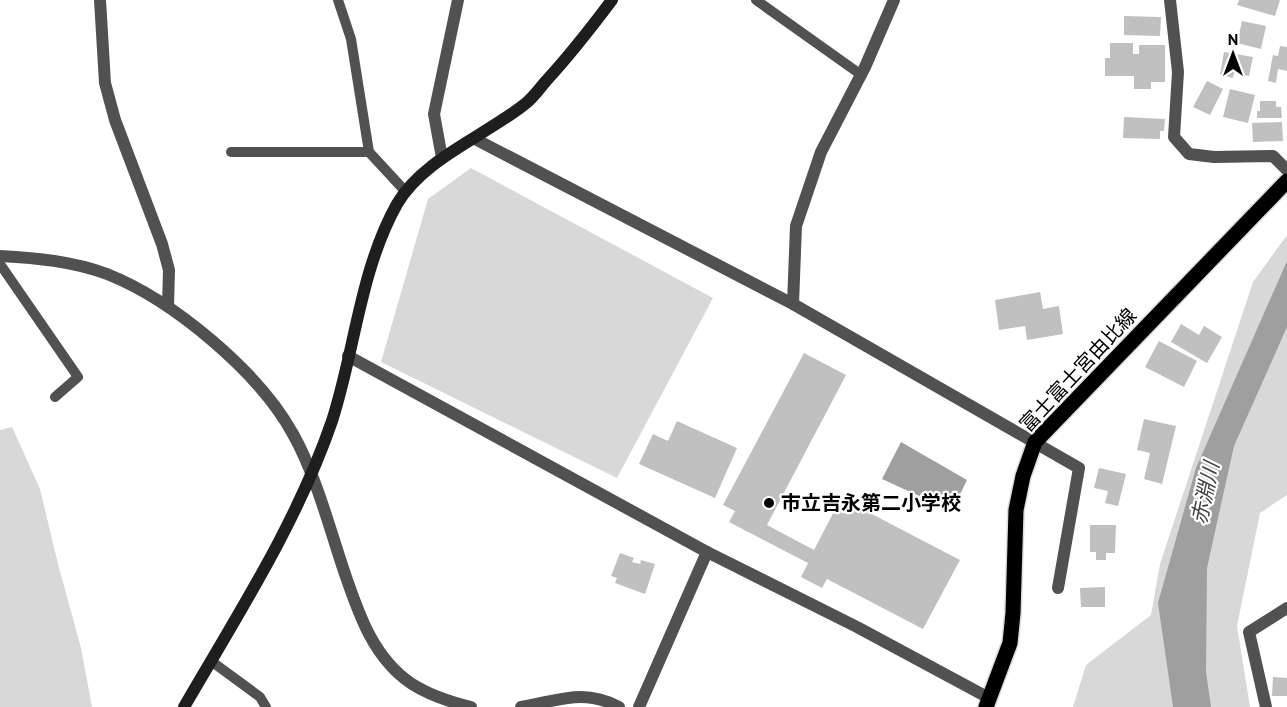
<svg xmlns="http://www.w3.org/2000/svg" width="1287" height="707" font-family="'PT Sans','Noto Sans JP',sans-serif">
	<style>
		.green { fill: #d8d8d8 }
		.water { fill: #9f9f9f }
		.building { fill: #c0c0c0 }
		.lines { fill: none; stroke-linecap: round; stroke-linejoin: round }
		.primary-casing { stroke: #dbdbdb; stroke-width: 18 }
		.lane { stroke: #515151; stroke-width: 10 }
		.street { stroke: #515151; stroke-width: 12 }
		.secondary { stroke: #1e1e1e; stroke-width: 12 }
		.primary { stroke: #000; stroke-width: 15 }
		.poi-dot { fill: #000; stroke: #fff; stroke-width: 2 }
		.labels { text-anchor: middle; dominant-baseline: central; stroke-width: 4.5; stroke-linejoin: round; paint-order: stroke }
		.street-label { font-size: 20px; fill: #000; stroke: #fff }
		.poi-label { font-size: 20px; font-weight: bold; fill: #000; stroke: #fff; text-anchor: start }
		.water-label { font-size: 21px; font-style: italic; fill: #404040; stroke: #fff }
	</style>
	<rect width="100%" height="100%" fill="#fff"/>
	<g class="green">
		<path d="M 471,168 L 713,298 L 617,478 L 381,362 L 428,199 Z"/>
		<path d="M 1287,235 L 1287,495 L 1260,513 L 1237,626 L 1250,707 L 1073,707 L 1086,665 L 1151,615 L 1160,564 L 1253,282 Z"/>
		<path d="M 12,427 L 40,489 L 58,564 L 81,648 L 92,707 L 0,707 L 0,430 Z"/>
	</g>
	<g class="water">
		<path d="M 1287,261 L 1287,327 L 1234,446 L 1207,568 L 1206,672 L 1211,707 L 1173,707 L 1158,603 L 1196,468 Z"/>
		<path d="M 901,442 L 967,480 L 952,511 L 882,479 Z"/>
	</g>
	<g class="building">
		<path d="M 1239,0 L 1280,0 L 1275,16 L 1237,5 Z"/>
		<path d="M 1124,16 L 1161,17 L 1160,36 L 1124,35 Z"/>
		<path d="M 1242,21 L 1266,26 L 1261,49 L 1237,43 Z"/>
		<path d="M 1110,43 L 1133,43 L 1133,54 L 1139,54 L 1139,45 L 1165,45 L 1165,82 L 1151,82 L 1151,89 L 1134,89 L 1134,76 L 1105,76 L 1105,58 L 1110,58 Z"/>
		<path d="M 1280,46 L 1287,47 L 1287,71 L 1278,69 L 1276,83 L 1268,81 L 1273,55 L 1278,56 Z"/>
		<path d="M 1224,52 L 1253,57 L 1249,76 L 1234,73 L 1233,78 L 1220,75 Z"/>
		<path d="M 1207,81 L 1223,89 L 1210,115 L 1193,107 Z"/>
		<path d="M 1230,89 L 1255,95 L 1248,123 L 1223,117 Z"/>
		<path d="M 1260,101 L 1276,101 L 1276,107 L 1281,107 L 1282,118 L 1257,118 L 1257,111 L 1260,111 Z"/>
		<path d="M 1124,117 L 1165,119 L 1164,131 L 1160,131 L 1160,139 L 1123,138 Z"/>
		<path d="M 1282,122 L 1283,141 L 1253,142 L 1252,123 Z"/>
		<path d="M 1040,292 L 1043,309 L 1059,306 L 1063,334 L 1027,340 L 1025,326 L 999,330 L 995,300 Z"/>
		<path d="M 1181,324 L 1199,335 L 1204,326 L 1222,337 L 1207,363 L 1171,342 Z"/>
		<path d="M 1159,341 L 1197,361 L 1184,387 L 1145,367 Z"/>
		<path d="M 804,353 L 846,375 L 767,525 L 814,550 L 841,498 L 960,560 L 923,629 L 827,579 L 822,588 L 801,577 L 808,563 L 729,522 L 735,511 L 723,505 Z"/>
		<path d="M 1144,419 L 1176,426 L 1162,484 L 1144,479 L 1150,453 L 1137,450 Z"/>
		<path d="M 677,421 L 737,448 L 715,498 L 639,464 L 653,434 L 668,441 Z"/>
		<path d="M 1099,468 L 1126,474 L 1118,506 L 1105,503 L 1108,491 L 1094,488 Z"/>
		<path d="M 1090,525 L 1116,525 L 1115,553 L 1106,553 L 1106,560 L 1096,560 L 1096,552 L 1090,552 Z"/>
		<path d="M 620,553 L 634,558 L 632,562 L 640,564 L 641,560 L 655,564 L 645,594 L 615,583 L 617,578 L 611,576 Z"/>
		<path d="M 1105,587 L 1105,607 L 1081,607 L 1080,588 Z"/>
		<path d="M 1273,677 L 1287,678 L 1287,696 L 1272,696 Z"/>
	</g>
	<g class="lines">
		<defs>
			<path id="primary" d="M 986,707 L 1010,643 L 1013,613 L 1016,510 L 1023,476 L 1035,442 L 1287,181"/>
		</defs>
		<use href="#primary" class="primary-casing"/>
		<g class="lane">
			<path d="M 338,0 L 351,39 L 369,152 L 406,192"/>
			<path d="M 756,0 L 860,74"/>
			<path d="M 231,152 L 369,152"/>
			<path d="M 0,264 L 78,377 L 55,397"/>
			<path d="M 211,661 L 260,697 L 266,707"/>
		</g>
		<g class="street">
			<path d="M 100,0 L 105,83 L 115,120 L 162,244 L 169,270 L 168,306"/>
			<path d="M 1170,0 L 1178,72 L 1174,137 L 1189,154 L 1214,157 L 1273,156 L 1287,170"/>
			<path d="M 475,139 L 793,304 L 1079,468 L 1058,588"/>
			<path d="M 442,158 L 434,114 L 458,0"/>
			<path d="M 0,256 C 36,258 72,261 107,274 C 173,300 259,372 293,434 C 316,475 330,530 345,574 C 359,615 374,659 412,684 C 431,696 450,702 471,707"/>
			<path d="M 793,304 L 796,226 L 821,152 L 865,67 L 894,0"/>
			<path d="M 348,356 L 707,552 L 857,627 L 989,698"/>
			<path d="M 521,707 C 558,701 583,688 619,707"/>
			<path d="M 639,707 L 707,552"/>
			<path d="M 1266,707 L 1249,632 L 1287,608"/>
		</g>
		<path class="secondary" d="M 184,707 C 238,614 297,523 332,421 C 355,350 360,270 397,204 C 423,159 485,136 525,104 C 533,98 539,89 546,81 C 570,55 591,28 612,0"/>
		<use href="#primary" class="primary"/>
	</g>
	<circle class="poi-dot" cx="769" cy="503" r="6"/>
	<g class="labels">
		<g class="street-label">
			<text transform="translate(1078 370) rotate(-47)">富士富士宮由比線</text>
		</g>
		<g class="poi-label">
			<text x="781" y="503">市立吉永第二小学校</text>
		</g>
		<g class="water-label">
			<text transform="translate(1205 493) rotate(-78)">赤淵川</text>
		</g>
	</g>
	<g transform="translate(1233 54)" stroke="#ffffff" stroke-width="4.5" paint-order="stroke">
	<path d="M0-4.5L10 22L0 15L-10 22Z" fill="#000000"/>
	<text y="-9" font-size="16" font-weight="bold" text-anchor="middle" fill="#000000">N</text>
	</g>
</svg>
